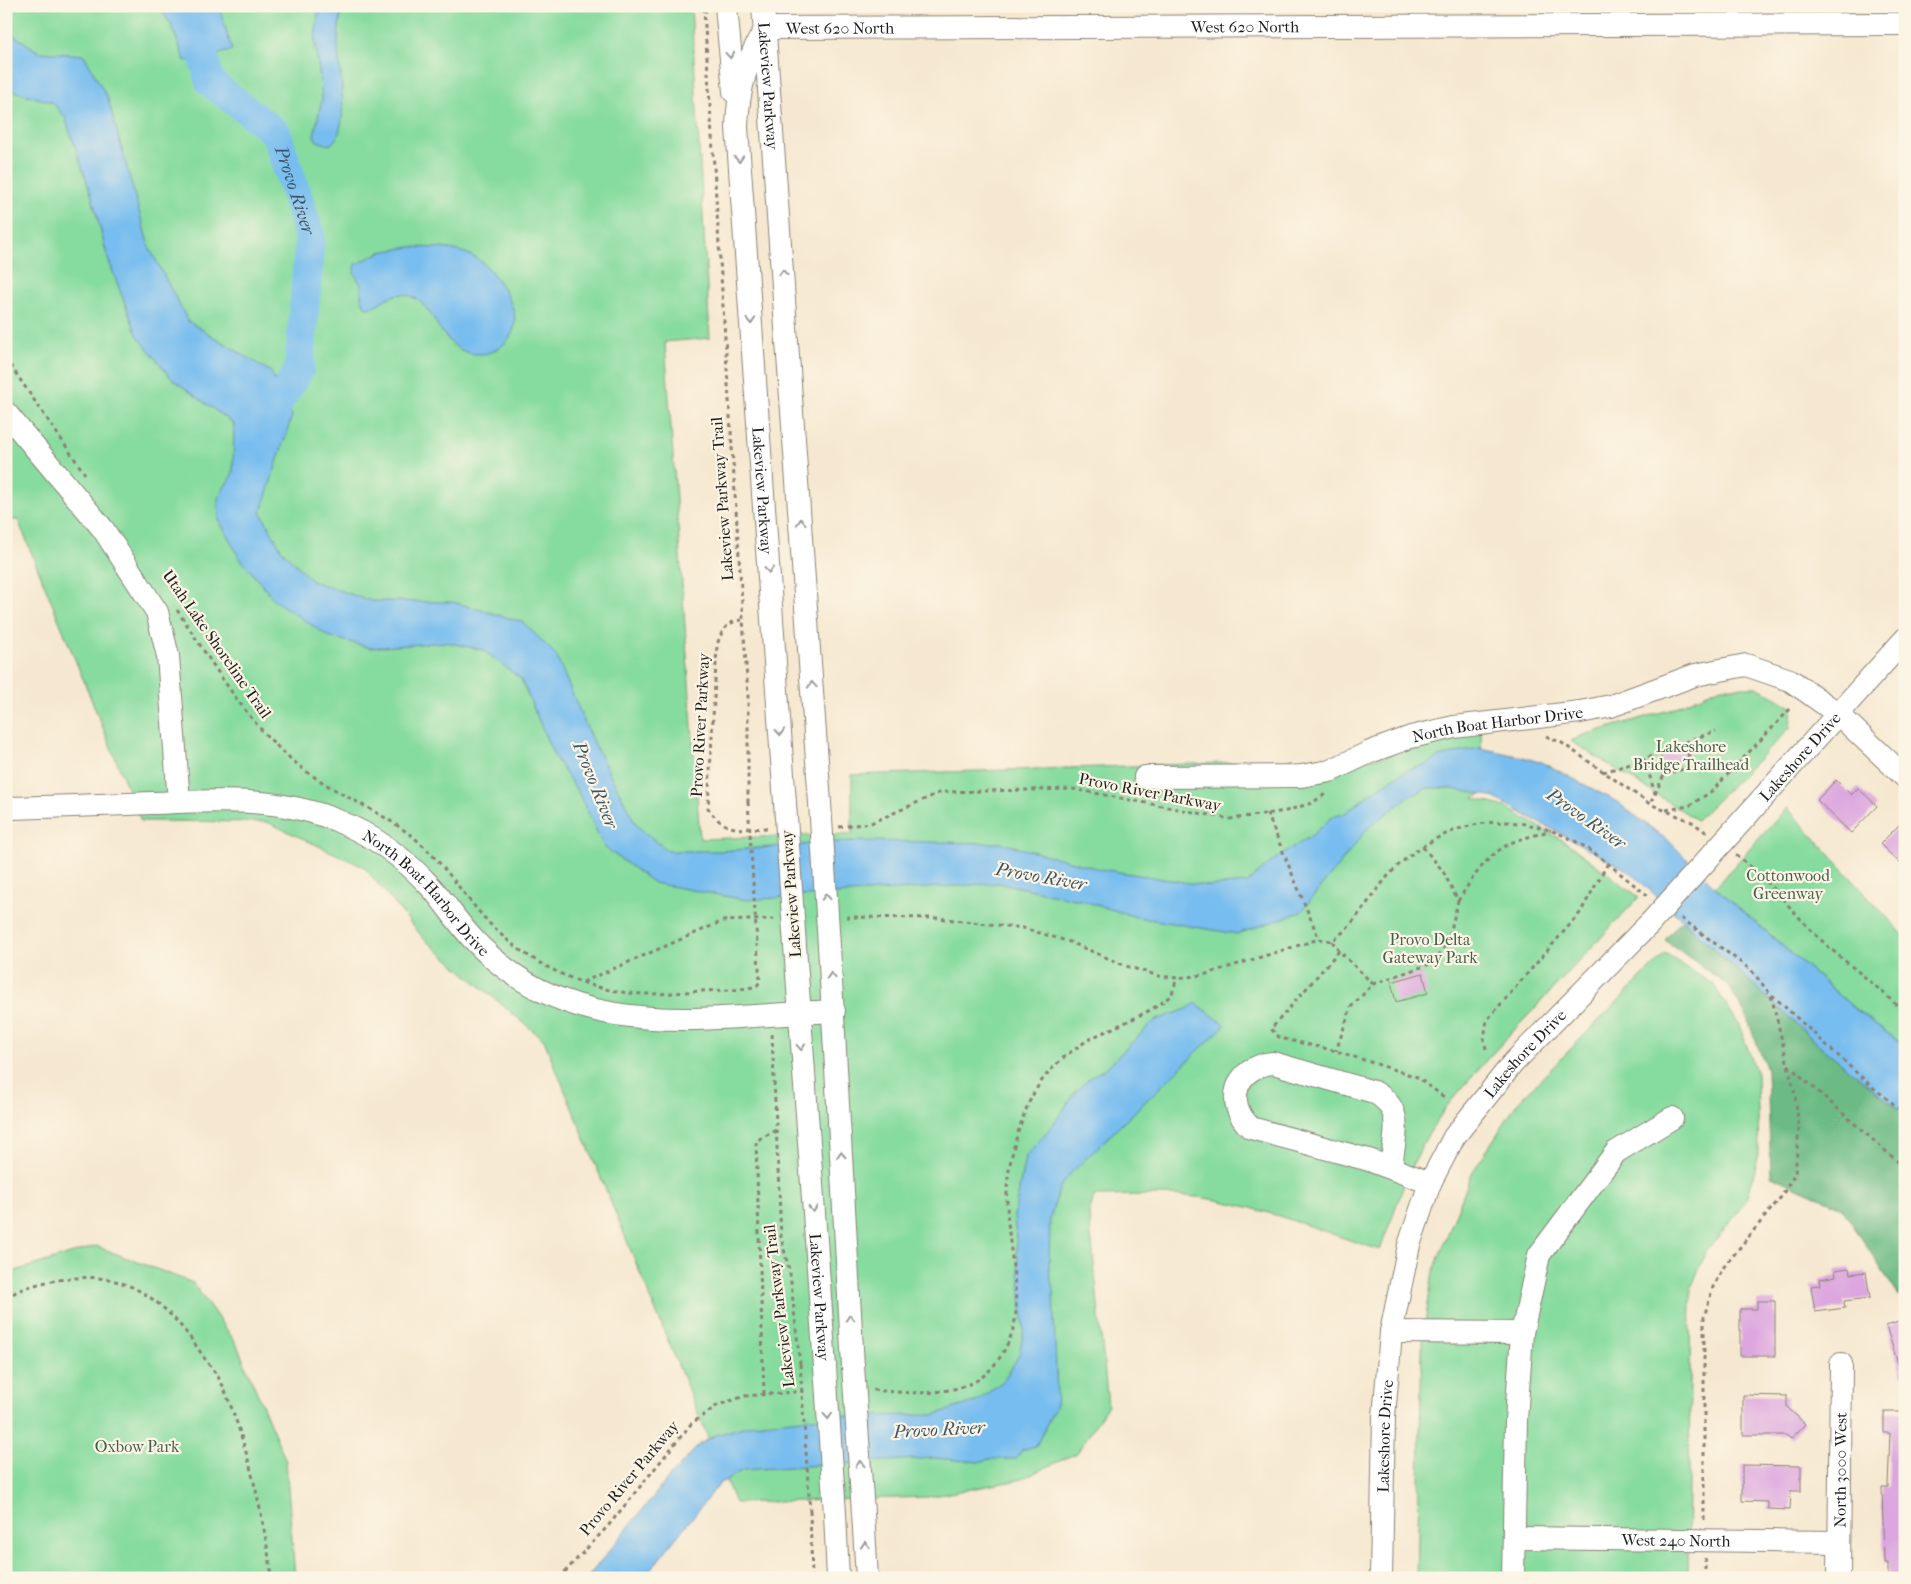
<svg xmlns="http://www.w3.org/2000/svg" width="1911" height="1584" font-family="'IM FELL French Canon',serif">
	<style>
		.green { fill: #86db9e; stroke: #517c5d }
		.forest { fill: #6cbb85; stroke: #446c50 }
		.water { fill: #78bdef; stroke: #4a6c86 }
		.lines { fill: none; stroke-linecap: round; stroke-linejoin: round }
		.river { stroke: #78bdef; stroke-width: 30 }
		.building { fill: #dca6df }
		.minor-casing { stroke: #898276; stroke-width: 24 }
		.path { stroke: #898276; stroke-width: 3; stroke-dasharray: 4 4; stroke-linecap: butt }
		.minor { stroke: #fff; stroke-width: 22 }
		.minor-bridge-casing { stroke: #898276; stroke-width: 24; stroke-linecap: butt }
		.path-bridge { stroke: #898276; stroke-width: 3; stroke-dasharray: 4 4; stroke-linecap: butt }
		.minor-bridge { stroke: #fff; stroke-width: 22 }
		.oneway { stroke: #999 }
		.labels { text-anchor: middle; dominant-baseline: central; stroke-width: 4.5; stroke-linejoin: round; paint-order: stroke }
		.street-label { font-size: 16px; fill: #1c1c1c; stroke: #fcf5e5 }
		.park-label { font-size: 16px; fill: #415f4a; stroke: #fcf5e5 }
		.water-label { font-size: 18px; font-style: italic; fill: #3c5466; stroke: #fcf5e5 }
	</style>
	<rect width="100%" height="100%" fill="#fcf5e5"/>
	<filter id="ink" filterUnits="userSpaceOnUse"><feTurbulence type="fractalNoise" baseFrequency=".02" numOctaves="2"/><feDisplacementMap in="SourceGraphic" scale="10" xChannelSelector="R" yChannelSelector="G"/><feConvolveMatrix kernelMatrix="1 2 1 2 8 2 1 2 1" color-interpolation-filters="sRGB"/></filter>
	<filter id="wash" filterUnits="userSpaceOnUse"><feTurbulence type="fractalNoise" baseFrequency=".0096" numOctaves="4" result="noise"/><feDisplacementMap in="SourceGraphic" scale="20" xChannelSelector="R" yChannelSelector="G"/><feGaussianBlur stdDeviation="1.12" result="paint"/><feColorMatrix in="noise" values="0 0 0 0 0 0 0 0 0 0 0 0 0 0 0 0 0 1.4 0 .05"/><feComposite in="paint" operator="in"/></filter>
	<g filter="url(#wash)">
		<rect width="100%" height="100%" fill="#f6e8d0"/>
		<g class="green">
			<path d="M 6,6 L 691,6 L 710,338 L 665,342 L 700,839 L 852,834 L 852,775 L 1377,758 L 1481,729 L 1482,795 L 1473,798 L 1505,807 L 1567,843 L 1639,897 L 1489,1057 L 1446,1107 L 1425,1140 L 1407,1177 L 1380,1250 C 1326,1233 1271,1210 1216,1200 C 1177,1192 1134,1196 1094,1196 L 1089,1214 L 1108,1405 L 1077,1453 L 1019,1480 L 928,1497 L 735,1503 L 544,1040 L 424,939 L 364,867 L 267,822 L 141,821 L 18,520 L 6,520 Z"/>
			<path d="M 1721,687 L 1757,687 L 1792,707 L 1790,728 L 1697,820 L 1571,741 L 1581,736 L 1669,710 Z"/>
			<path d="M 1787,808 L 1905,937 L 1905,1046 L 1855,1009 L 1715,887 Z"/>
			<path d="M 1665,954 L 1713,984 L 1739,1025 L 1757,1074 L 1759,1154 L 1747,1200 L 1706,1252 L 1691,1288 L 1688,1578 L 1417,1578 L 1422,1342 L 1433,1272 L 1472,1173 L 1518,1102 Z"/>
			<path d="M 96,1246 L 193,1283 L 236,1343 L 286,1461 L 295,1578 L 6,1578 L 6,1274 Z"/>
		</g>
		<path class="forest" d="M 1682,920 L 1819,1045 L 1905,1114 L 1905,1295 L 1898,1295 L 1842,1208 L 1771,1176 L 1767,1070 L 1747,1018 L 1729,986 L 1665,940 Z"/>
		<g class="water">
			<path d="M 158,6 L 219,6 L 232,50 L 217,55 L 212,45 L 203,43 L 199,48 L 200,58 L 185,61 L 171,24 Z"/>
			<path d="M 319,6 L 343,6 C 339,20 338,35 338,48 C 339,69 352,134 329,145 L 317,141 L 314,136 L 322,98 L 315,40 Z"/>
			<path d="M 6,30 L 39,52 L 84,55 L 108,99 L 149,247 L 188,321 L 271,372 L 292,416 L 261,512 L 281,549 L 312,581 L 371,601 L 453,602 L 523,622 L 556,655 L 592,740 L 637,826 L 668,851 L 720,851 L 852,841 L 1001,843 L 1100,869 L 1208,886 L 1247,883 L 1275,859 L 1311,836 L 1332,817 L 1344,814 L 1374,790 L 1409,769 L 1425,765 L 1439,757 L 1478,748 L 1490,750 L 1540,761 L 1617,802 L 1671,843 L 1715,887 L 1855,1009 L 1905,1046 L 1905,1114 L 1819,1045 L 1629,871 L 1491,796 L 1447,788 L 1427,788 L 1408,797 L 1369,827 L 1301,912 L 1237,934 L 1136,917 L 1084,901 L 1000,883 L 746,900 L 654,883 L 604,847 L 578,792 L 554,756 L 521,679 L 483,650 L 446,642 L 370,648 L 328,636 L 274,600 L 239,557 L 219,520 L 218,498 L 233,473 L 234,424 L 172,379 L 137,335 L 108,259 L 92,197 L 65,117 L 52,102 L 6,89 Z"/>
			<path d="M 409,247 C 432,248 455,246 476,258 C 490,265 511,297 514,313 C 519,334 501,353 481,354 C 438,356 437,301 407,295 C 388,291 377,309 366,308 L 361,298 L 361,285 L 354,273 L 356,264 L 381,252 Z"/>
			<path d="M 1196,1003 L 1225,1025 L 1072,1172 L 1060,1187 L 1050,1218 L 1049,1270 L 1053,1290 L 1057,1396 L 1056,1405 L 1036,1446 L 1022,1450 L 1016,1459 L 990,1459 L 978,1462 L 934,1458 L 743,1470 L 719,1484 L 644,1578 L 587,1578 L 670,1476 L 700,1444 L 716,1435 L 753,1424 L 831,1416 L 933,1415 L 978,1401 L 1004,1380 L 1019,1355 L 1024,1329 L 1014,1216 L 1025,1157 L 1055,1122 L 1077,1090 L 1091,1077 L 1106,1068 L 1154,1021 L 1187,1009 Z"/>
		</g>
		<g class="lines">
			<path class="river" id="s1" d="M 191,6 L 210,82 L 276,133 L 310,236 L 299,370 L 261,429"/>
		</g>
		<g id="blocks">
			<g class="building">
				<path d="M 1683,745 L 1689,759 L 1665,768 L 1660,754 Z"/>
				<path d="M 1836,780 L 1851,795 L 1858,788 L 1877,806 L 1851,833 L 1817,800 Z"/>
				<path d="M 1905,819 L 1905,868 L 1880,844 Z"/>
				<path d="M 1423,973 L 1428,993 L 1396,1002 L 1391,982 Z"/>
				<path d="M 1849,1268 L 1850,1274 L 1866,1272 L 1870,1298 L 1844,1301 L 1845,1308 L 1815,1312 L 1811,1286 L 1821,1285 L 1820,1279 L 1836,1276 L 1835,1270 Z"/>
				<path d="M 1757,1301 L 1775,1301 L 1775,1356 L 1740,1356 L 1740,1309 L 1757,1309 Z"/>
				<path d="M 1905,1320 L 1905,1376 L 1902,1376 L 1886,1326 Z"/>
				<path d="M 1743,1395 L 1787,1396 L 1787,1407 L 1805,1424 L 1791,1439 L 1786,1435 L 1743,1435 Z"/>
				<path d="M 1884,1412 L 1905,1412 L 1905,1578 L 1888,1578 L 1888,1563 L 1884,1563 L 1882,1487 L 1888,1487 L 1890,1433 L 1884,1433 Z"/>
				<path d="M 1742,1465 L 1801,1466 L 1801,1491 L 1791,1491 L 1790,1510 L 1768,1509 L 1768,1502 L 1742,1501 Z"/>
			</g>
		</g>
	</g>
	<g filter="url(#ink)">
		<use href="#blocks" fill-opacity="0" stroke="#898276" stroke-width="1"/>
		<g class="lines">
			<defs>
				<g id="minor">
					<path d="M 726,6 L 734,92"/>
					<path id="s2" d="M 763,6 L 820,803"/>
					<path id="s3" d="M 766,28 L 1905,24"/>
					<path id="s4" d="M 766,28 C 746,60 738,91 737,127 L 785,803"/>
					<path d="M 6,413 L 103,529 L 157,612 L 168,656 L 179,802"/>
					<path id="s5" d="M 1145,777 L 1301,776 L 1330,771 L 1370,752 L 1411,737 L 1454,727 L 1580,712 L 1611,706 L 1695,675 L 1746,665 L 1790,680 L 1806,691 L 1837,713 L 1905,777"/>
					<path id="s6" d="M 6,808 C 54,807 103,805 151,803 C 214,801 278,796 338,821 C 373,835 404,858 430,886 C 445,902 457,922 472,938 C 571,1046 704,1017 834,1011"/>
					<path id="s7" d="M 1733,831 L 1905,639"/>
					<path id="s8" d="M 795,946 L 825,1367"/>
					<path d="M 829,946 L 853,1366"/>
					<path d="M 1391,1167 C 1394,1137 1406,1109 1374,1092 L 1273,1063 C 1236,1066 1223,1103 1251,1128 L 1369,1160 L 1430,1183"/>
					<path d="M 1391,1332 L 1522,1333"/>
					<path d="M 863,1513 L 867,1578"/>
					<path d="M 835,1514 L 838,1578"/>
					<path id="s9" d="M 1514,1538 L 1839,1542"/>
					<path id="s10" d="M 1381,1578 L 1384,1417 L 1391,1332 L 1409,1245 L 1430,1183 L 1454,1137 L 1513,1063 L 1651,922"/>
					<path d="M 1513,1578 L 1516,1420 L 1522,1333 L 1539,1255 L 1616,1152 L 1672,1118"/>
					<path id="s11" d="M 1839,1578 L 1841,1364"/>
				</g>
			</defs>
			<use href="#minor" class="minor-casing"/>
			<g class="path">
				<path d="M 707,11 L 704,11 L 748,696 L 748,802"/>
				<path d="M 6,359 L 85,474"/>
				<path d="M 177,610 C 213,663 246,723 297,764 C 332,793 376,808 412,836 C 445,863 465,899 495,929 C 534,967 593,994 648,994 C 665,994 683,992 701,991 C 719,990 739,991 757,986"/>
				<path d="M 742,620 C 726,622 722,630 717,645 L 708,808 C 724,833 741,829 768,828"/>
				<path d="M 1546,736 L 1562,743 L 1650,804 L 1692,822 L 1707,833"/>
				<path d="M 1656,752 L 1664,775 L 1692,766 L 1685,742"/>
				<path d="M 1645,760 L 1655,794 L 1650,804"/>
				<path d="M 1603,772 L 1645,760 L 1656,752 L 1716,731"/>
				<path d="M 1655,794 L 1664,775"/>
				<path d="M 1666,810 L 1689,806 L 1712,791 L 1792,707"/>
				<path d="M 1267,813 L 1319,939"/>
				<path d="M 839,827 L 871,823 L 941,792 L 1073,789 L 1230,819 L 1286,811 L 1312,803 L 1328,792"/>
				<path d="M 1736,855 C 1768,878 1790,910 1818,937 C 1846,964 1878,985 1905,1014"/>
				<path d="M 1458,901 C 1473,877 1487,854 1513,842 C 1525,837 1538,835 1551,830"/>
				<path d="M 846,917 L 937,918 L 1023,928 L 1070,942 L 1126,966 L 1159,976 L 1177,978 L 1203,975 L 1319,939 L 1332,941 C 1361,920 1374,887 1400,864 C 1450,819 1512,809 1573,840 C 1601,854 1623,878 1649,896"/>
				<path d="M 1681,918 L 1751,970 L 1771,995 L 1795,1094 L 1799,1128 L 1795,1174 L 1781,1197 L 1723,1268 L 1713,1287 L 1704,1317 L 1704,1522"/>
				<path d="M 1332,941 L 1339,951 L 1373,984 L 1351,1007 L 1336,1051"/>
				<path d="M 1339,951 L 1271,1029 L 1280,1038 L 1336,1051 L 1417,1077 L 1444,1097"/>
				<path d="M 583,982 L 723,921 L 775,919"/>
				<path d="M 1373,984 L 1427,965 L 1436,959 L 1448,942 L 1458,901 L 1443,871 L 1422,846"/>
				<path d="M 757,986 L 760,981 L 757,944"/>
				<path d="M 1772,995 L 1870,1085 L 1905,1113"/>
				<path d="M 772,1034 L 781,1237 L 790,1274 L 800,1364"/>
				<path d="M 1486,1049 L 1484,1039 L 1487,1020 L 1580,913 L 1608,863"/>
				<path d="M 1788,1065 L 1905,1168"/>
				<path d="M 6,1298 C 24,1285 53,1280 75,1278 C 136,1272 174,1311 205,1359 C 212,1369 221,1379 225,1391 C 249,1450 263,1515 272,1578"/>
				<path d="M 873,1390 C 905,1393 937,1396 967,1385 C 995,1376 1016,1337 1016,1309 C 1016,1270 1006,1232 1007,1192 C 1007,1164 1021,1115 1035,1091 C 1048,1069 1068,1052 1090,1039 C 1108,1029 1162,1009 1172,993 C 1174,989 1175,983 1177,978"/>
				<path d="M 764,1394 L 756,1141 L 776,1130"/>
				<path d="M 810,1511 L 812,1578"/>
				<path d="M 559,1578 L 608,1526 L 691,1424 L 718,1405 L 745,1396 L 807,1391"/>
				<path d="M 1705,1578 L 1705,1558"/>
			</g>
			<use href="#minor" class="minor"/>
			<defs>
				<g id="minor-bridge">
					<path d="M 785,803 L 795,946"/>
					<path d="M 820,803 L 829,946"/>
					<path d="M 1651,922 L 1733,831"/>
					<path d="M 853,1366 L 863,1513"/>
					<path d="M 825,1367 L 835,1514"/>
				</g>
			</defs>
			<use href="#minor-bridge" class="minor-bridge-casing"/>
			<g class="path-bridge">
				<path d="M 748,802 L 757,944"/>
				<path d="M 800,1364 L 810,1511"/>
			</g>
			<use href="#minor-bridge" class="minor-bridge"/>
		</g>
		<defs><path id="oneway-chevron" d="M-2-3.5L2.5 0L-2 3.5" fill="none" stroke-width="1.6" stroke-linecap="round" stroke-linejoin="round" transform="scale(1.25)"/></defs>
		<g class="oneway">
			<use href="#oneway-chevron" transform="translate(730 55) rotate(85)"/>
			<use href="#oneway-chevron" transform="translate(739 159) rotate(86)"/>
			<use href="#oneway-chevron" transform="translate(783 273) rotate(-94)"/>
			<use href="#oneway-chevron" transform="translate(751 321) rotate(86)"/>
			<use href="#oneway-chevron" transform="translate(801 522) rotate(-94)"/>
			<use href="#oneway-chevron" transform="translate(769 570) rotate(86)"/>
			<use href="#oneway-chevron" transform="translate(812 685) rotate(-94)"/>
			<use href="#oneway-chevron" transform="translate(780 732) rotate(86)"/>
			<use href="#oneway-chevron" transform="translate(826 897) rotate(-94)"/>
			<use href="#oneway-chevron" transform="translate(831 976) rotate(-94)"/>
			<use href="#oneway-chevron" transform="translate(801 1047) rotate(86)"/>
			<use href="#oneway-chevron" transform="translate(841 1155) rotate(-93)"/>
			<use href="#oneway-chevron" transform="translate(813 1209) rotate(86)"/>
			<use href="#oneway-chevron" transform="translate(850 1318) rotate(-93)"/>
			<use href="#oneway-chevron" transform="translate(828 1416) rotate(86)"/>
			<use href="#oneway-chevron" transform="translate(860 1464) rotate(-94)"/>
			<use href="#oneway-chevron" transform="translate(865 1545) rotate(-93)"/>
		</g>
	</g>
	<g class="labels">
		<g class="street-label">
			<text stroke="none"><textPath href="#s3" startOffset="479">West 620 North</textPath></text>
			<text stroke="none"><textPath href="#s3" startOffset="74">West 620 North</textPath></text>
			<text stroke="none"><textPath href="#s2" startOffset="80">Lakeview Parkway</textPath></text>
			<text stroke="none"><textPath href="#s4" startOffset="469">Lakeview Parkway</textPath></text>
			<text transform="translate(722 499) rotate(-94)">Lakeview Parkway Trail</text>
			<text transform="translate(217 644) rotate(55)">Utah Lake Shoreline Trail</text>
			<text transform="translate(700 725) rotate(-87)">Provo River Parkway</text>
			<text stroke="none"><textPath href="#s5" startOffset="361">North Boat Harbor Drive</textPath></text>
			<text stroke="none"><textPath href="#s7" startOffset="100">Lakeshore Drive</textPath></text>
			<text transform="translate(1150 792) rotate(11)">Provo River Parkway</text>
			<text stroke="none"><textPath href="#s6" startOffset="450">North Boat Harbor Drive</textPath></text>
			<text transform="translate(791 894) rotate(-94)">Lakeview Parkway</text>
			<text stroke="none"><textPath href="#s10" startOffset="562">Lakeshore Drive</textPath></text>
			<text stroke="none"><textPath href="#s8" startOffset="352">Lakeview Parkway</textPath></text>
			<text transform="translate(779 1306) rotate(-97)">Lakeview Parkway Trail</text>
			<text stroke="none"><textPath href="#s10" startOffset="142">Lakeshore Drive</textPath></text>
			<text stroke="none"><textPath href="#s11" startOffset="108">North 3000 West</textPath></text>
			<text transform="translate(629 1478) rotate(-50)">Provo River Parkway</text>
			<text stroke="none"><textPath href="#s9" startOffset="162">West 240 North</textPath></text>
		</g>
		<g class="park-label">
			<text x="1691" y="746">Lakeshore<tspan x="1691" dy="18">Bridge Trailhead</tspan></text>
			<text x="1788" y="875">Cottonwood<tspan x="1788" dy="18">Greenway</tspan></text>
			<text x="1430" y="939">Provo Delta<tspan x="1430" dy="18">Gateway Park</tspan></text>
			<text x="137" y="1446">Oxbow Park</text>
		</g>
		<g class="water-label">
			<text stroke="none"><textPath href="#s1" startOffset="222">Provo River</textPath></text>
			<text transform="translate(595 785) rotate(68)">Provo River</text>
			<text transform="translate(1586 819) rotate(35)">Provo River</text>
			<text transform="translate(1041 877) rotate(10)">Provo River</text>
			<text transform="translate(939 1430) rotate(-3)">Provo River</text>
		</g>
	</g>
	<rect width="1911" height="1584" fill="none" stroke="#fcf5e5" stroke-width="25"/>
</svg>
